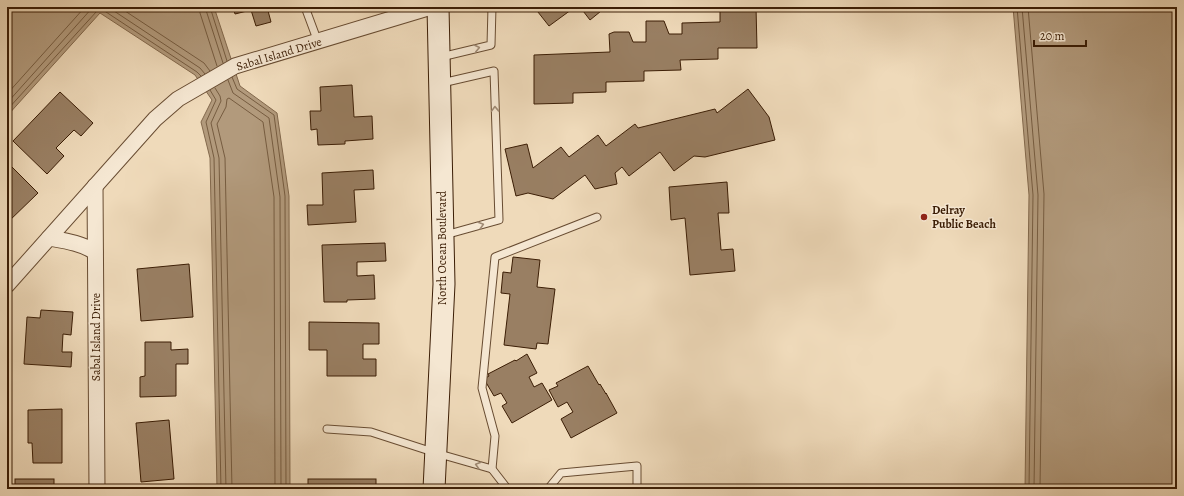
<svg xmlns="http://www.w3.org/2000/svg" width="1184" height="496" font-family="Alegreya,serif">
	<style>
		.water { fill: #b29a7c; stroke: #82684c }
		.lines { fill: none; stroke-linecap: round; stroke-linejoin: round }
		.shore { stroke: #765c40; stroke-width: 1 }
		.building { fill: #997f63; stroke: #3b1d05 }
		.service-casing { stroke: #684c32; stroke-width: 9 }
		.minor-casing { stroke: #684c32; stroke-width: 17 }
		.secondary-casing { stroke: #3b1d05; stroke-width: 23 }
		.service { stroke: #f5e7d2; stroke-width: 7 }
		.minor { stroke: #f5e7d2; stroke-width: 15 }
		.secondary { stroke: #f5e7d2; stroke-width: 21 }
		.oneway { stroke: #a18c76 }
		.poi-dot { fill: #8f2418; stroke: #f5e7d2; stroke-width: 1.5 }
		.labels { text-anchor: middle; dominant-baseline: central; stroke-width: 3; stroke-linejoin: round; paint-order: stroke }
		.street-label { font-size: 12px; fill: #3b1d05; stroke: #f5e7d2 }
		.poi-label { font-size: 12px; font-weight: bold; fill: #3b1d05; stroke: #f5e7d2; text-anchor: start }
	</style>
	<rect width="100%" height="100%" fill="#efdaba"/>
	<filter id="stains"><feTurbulence type="fractalNoise" baseFrequency=".005" numOctaves="4"/><feColorMatrix values="0 0 0 0 .2 0 0 0 0 .09 0 0 0 0 .02 0 0 0 .5 -.17"/></filter>
	<radialGradient id="worn" r=".72"><stop offset=".6" stop-color="#630" stop-opacity="0"/><stop offset="1" stop-color="#630" stop-opacity=".3"/></radialGradient>
	<g class="water">
		<path d="M 7,7 L 214,7 L 240,86 L 277,113 L 289,196 L 290,489 L 217,489 L 210,158 L 201,122 L 212,100 L 195,75 L 100,13 L 7,116 Z"/>
		<path d="M 1013,7 L 1177,7 L 1177,489 L 1025,489 L 1029,195 Z"/>
	</g>
	<g class="lines">
		<g class="shore">
			<path d="M 108,7 L 200,68 L 205,74"/>
			<path d="M 119,7 L 204,63 L 210,71"/>
			<path d="M 199,7 L 200,13 L 217,66"/>
			<path d="M 205,7 L 223,63"/>
			<path d="M 210,7 L 227,61"/>
			<path d="M 1017,7 L 1033,195 L 1029,489"/>
			<path d="M 1022,7 L 1038,195 L 1034,489"/>
			<path d="M 1028,7 L 1044,194 L 1040,489"/>
			<path d="M 232,77 L 237,89 L 274,115 L 285,196 L 286,489"/>
			<path d="M 228,80 L 233,93 L 269,118 L 280,197 L 281,489"/>
			<path d="M 215,88 L 220,96 L 221,101 L 211,123 L 219,158 L 226,489"/>
			<path d="M 210,90 L 216,100 L 206,122 L 214,158 L 221,489"/>
			<path d="M 7,94 L 85,7"/>
			<path d="M 7,103 L 93,7"/>
			<path d="M 7,110 L 97,11 L 100,9 L 103,10 L 197,72 L 201,76"/>
			<path d="M 232,489 L 225,158 L 217,124 L 226,107 L 227,99 L 229,98 L 263,122 L 274,197 L 275,489"/>
		</g>
	</g>
	<g class="building">
		<path d="M 233,7 L 267,7 L 271,22 L 256,26 L 251,10 L 235,14 Z"/>
		<path d="M 534,7 L 575,7 L 549,26 Z"/>
		<path d="M 580,7 L 606,7 L 590,20 Z"/>
		<path d="M 738,7 L 756,7 L 757,48 L 718,48 L 718,59 L 680,60 L 681,70 L 644,71 L 644,81 L 606,82 L 606,92 L 573,93 L 573,103 L 534,104 L 534,55 L 610,52 L 609,34 L 614,32 L 629,32 L 633,42 L 646,42 L 646,21 L 664,21 L 669,34 L 682,34 L 682,23 L 720,22 L 720,9 L 738,9 Z"/>
		<path d="M 352,85 L 354,117 L 372,116 L 373,139 L 345,141 L 345,144 L 318,145 L 317,129 L 311,130 L 310,111 L 321,111 L 320,87 Z"/>
		<path d="M 748,89 L 769,117 L 775,140 L 705,157 L 694,156 L 674,171 L 660,152 L 629,176 L 622,167 L 615,173 L 617,184 L 595,189 L 585,175 L 553,199 L 528,193 L 516,196 L 505,149 L 527,144 L 533,168 L 561,147 L 569,157 L 598,135 L 606,146 L 635,124 L 638,128 L 715,109 L 717,113 Z"/>
		<path d="M 60,92 L 93,123 L 81,136 L 74,130 L 56,148 L 64,156 L 47,174 L 13,141 Z"/>
		<path d="M 7,162 L 38,193 L 7,223 Z"/>
		<path d="M 373,170 L 374,189 L 354,190 L 356,222 L 308,225 L 307,205 L 323,205 L 322,173 Z"/>
		<path d="M 727,182 L 729,213 L 718,213 L 721,250 L 733,249 L 735,271 L 690,275 L 685,218 L 671,220 L 669,187 Z"/>
		<path d="M 385,243 L 386,261 L 357,262 L 357,276 L 374,275 L 375,299 L 347,300 L 347,302 L 324,302 L 322,245 Z"/>
		<path d="M 513,257 L 540,260 L 537,287 L 555,289 L 548,344 L 537,343 L 536,349 L 504,345 L 510,294 L 501,293 L 503,272 L 511,273 Z"/>
		<path d="M 189,264 L 193,317 L 141,321 L 137,269 Z"/>
		<path d="M 41,310 L 73,312 L 71,335 L 63,334 L 62,352 L 72,352 L 71,367 L 24,364 L 27,317 L 40,318 Z"/>
		<path d="M 309,322 L 379,323 L 379,344 L 363,344 L 363,359 L 376,359 L 376,376 L 327,376 L 327,350 L 309,350 Z"/>
		<path d="M 145,342 L 171,342 L 171,350 L 188,349 L 188,364 L 176,364 L 176,396 L 140,397 L 140,377 L 145,376 Z"/>
		<path d="M 527,354 L 537,373 L 529,377 L 534,387 L 542,383 L 552,400 L 512,423 L 502,406 L 507,403 L 501,393 L 494,396 L 484,379 L 489,376 L 488,374 L 515,360 L 516,361 Z"/>
		<path d="M 588,366 L 599,385 L 600,384 L 606,394 L 606,393 L 617,413 L 571,438 L 561,419 L 573,412 L 567,402 L 558,407 L 549,390 L 558,386 L 556,383 Z"/>
		<path d="M 62,409 L 62,463 L 33,463 L 32,443 L 28,443 L 28,410 Z"/>
		<path d="M 169,420 L 174,479 L 141,482 L 136,423 Z"/>
		<rect x="15" y="479" width="39" height="10"/>
		<rect x="308" y="479" width="68" height="10"/>
	</g>
	<g class="lines">
		<defs>
			<g id="service">
				<path d="M 305,7 L 318,42"/>
				<path d="M 441,57 L 491,45 L 492,7"/>
				<path d="M 442,83 L 494,71 L 499,220 L 445,235"/>
				<path d="M 327,429 L 371,432 L 436,453 L 492,469 L 506,487 L 505,489"/>
				<path d="M 492,469 L 495,436 L 482,388 L 495,257 L 597,217"/>
				<path d="M 548,489 L 561,473 L 637,466 L 637,489"/>
			</g>
			<g id="minor">
				<path d="M 95,186 L 97,489"/>
				<path d="M 49,238 C 66,241 81,243 95,252"/>
				<path d="M 7,285 L 155,119 L 178,99 L 235,66 L 431,7"/>
			</g>
			<path id="secondary" d="M 434,489 L 444,284 L 438,7"/>
		</defs>
		<use href="#service" class="service-casing"/>
		<use href="#minor" class="minor-casing"/>
		<use href="#secondary" class="secondary-casing"/>
		<use href="#service" class="service"/>
		<use href="#minor" class="minor"/>
		<use href="#secondary" class="secondary"/>
	</g>
	<defs><path id="oneway-chevron" d="M-2-3.5L2.5 0L-2 3.5" fill="none" stroke-width="1.6" stroke-linecap="round" stroke-linejoin="round"/></defs>
	<g class="oneway">
		<use href="#oneway-chevron" transform="translate(477 48) rotate(-13)"/>
		<use href="#oneway-chevron" transform="translate(495 109) rotate(-92)"/>
		<use href="#oneway-chevron" transform="translate(481 225) rotate(-16)"/>
		<use href="#oneway-chevron" transform="translate(478 465) rotate(-164)"/>
	</g>
	<circle class="poi-dot" cx="924" cy="217" r="4"/>
	<g class="labels">
		<g class="street-label">
			<text transform="translate(279 54) rotate(-17)">Sabal Island Drive</text>
			<text transform="translate(442 248) rotate(-90)">North Ocean Boulevard</text>
			<text transform="translate(96 337) rotate(-90)">Sabal Island Drive</text>
		</g>
		<g class="poi-label">
			<text x="932" y="210">Delray<tspan x="932" dy="14">Public Beach</tspan></text>
		</g>
	</g>
	<rect width="1184" height="496" fill="none" stroke="#efdaba" stroke-width="24"/>
	<rect x="8" y="8" width="1168" height="480" fill="none" stroke="#3b1d05" stroke-width="2"/>
	<rect x="12" y="12" width="1160" height="472" fill="none" stroke="#3b1d05"/>
	<path d="M1034 40v6h52v-6" fill="none" stroke="#3b1d05" stroke-width="2"/>
	<text x="1040" y="40" font-size="12" fill="#3b1d05" stroke="#f5e7d2" stroke-width="3" paint-order="stroke">20 m</text>
	<rect width="100%" height="100%" filter="url(#stains)"/>
	<rect width="100%" height="100%" fill="url(#worn)"/>
</svg>
